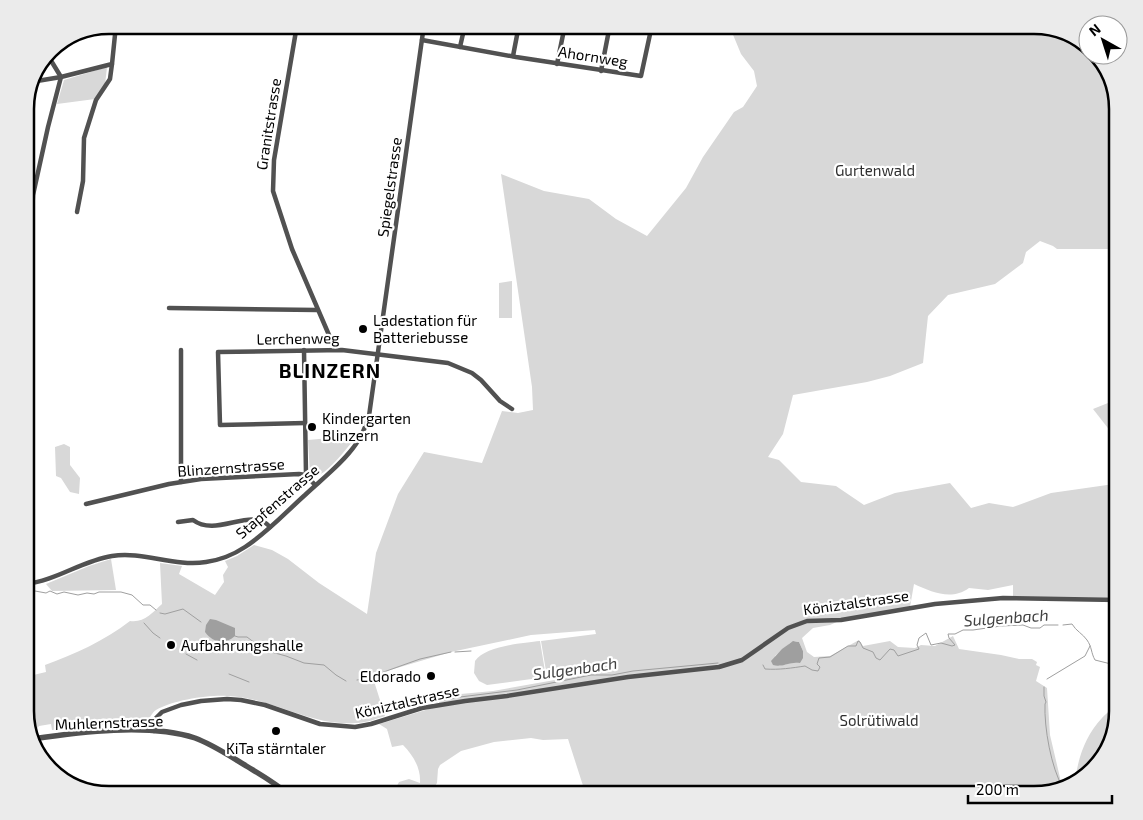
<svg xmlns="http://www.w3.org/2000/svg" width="1143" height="820" font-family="'Exo 2',sans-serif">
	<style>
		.green { fill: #d8d8d8; fill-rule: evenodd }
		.water { fill: #9f9f9f }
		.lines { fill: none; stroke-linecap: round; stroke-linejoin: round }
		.stream { stroke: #9f9f9f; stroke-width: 1 }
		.minor { stroke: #515151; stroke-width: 4.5 }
		.tertiary { stroke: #515151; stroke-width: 5.5 }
		.poi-dot { fill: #000; stroke: #fff; stroke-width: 2 }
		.labels { text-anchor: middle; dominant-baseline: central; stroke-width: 4.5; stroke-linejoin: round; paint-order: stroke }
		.street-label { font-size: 15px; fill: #000; stroke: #fff }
		.park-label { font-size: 15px; fill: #2f2f2f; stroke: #fff }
		.poi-label { font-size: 15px; fill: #000; stroke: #fff; text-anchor: start }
		.water-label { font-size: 16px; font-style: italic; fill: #404040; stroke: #fff }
		.district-label { font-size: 20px; font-weight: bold; letter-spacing: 1px; fill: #000; stroke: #fff }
		.rim { fill: none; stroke: #000; stroke-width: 2.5 }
	</style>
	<rect width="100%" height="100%" fill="#fff"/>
	<g class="green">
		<path d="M 729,25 L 1034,25 L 1085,42 L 1088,46 L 1088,55 L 1095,55 L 1109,72 L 1118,109 L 1118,249 L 1057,249 L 1053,246 L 1040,241 L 1026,252 L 1023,263 L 995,284 L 948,295 L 928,316 L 923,363 L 890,376 L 867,382 L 793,395 L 783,434 L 768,457 L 779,460 L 801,482 L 836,486 L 864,505 L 895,493 L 950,483 L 971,508 L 989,503 L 1013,507 L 1051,493 L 1114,484 L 1118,480 L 1118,600 C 1083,599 1048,602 1013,598 L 1013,585 L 988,590 L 969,588 C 951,601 932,592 914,584 L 910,607 L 841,620 L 830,625 L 813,628 L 802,638 L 807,652 L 814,657 L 830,656 L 859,640 L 863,646 L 890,641 L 898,647 L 915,648 L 921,645 L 935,646 L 953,636 L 959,649 L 1001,655 L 1019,659 L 1032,659 L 1037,662 L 1036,665 L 1040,667 L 1036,681 L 1047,688 L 1050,735 L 1061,782 L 1064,788 L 1034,795 L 586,795 L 568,739 L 543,740 L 531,738 L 494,742 L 461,751 L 440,765 L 438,769 L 437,783 L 429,795 L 392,795 L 399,782 L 409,779 L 420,783 C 421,768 413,755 403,745 L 392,747 L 387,729 L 379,724 L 439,706 L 439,700 L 450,695 L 493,691 L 600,672 L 600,669 L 547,677 L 541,641 L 596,634 L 595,630 L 531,635 L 451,652 L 380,673 L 373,678 L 385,716 C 376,719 366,723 356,723 C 311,727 271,697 227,696 C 207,695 174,700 156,710 C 151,713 150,721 143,722 C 137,723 130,722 124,723 C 100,725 76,728 52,730 L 51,724 L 39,726 L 36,730 L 30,731 L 25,716 L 25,677 L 46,672 L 45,665 C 75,654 104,641 130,621 C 144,623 152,613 162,604 L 160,563 L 182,566 L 179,574 L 215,595 L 224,582 L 223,575 L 228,567 L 225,561 L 237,556 L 254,545 L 272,550 L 288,559 L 319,583 L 367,614 L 376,553 L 398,494 L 424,452 L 482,463 L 502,411 L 518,413 L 533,410 L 532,387 L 501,174 L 544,191 L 589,199 L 616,219 L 647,236 L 686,188 L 703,157 L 734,112 L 743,107 L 757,86 L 754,71 L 741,54 ZM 795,641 L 799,642 L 803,651 L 800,662 L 791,663 L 779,666 L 775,656 L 790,643 Z"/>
		<path d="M 107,67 L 105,85 L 95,99 L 57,104 L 64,80 Z"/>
		<path d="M 512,281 L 512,318 L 499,318 L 499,283 Z"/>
		<path d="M 1118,399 L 1118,441 L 1093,409 Z"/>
		<path d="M 331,432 L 357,435 C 351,444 327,474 318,475 C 316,476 312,474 310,474 L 308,440 L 330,438 Z"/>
		<path d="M 64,444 L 70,447 L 70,465 L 80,478 L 79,494 L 70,492 L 61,478 L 56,476 L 55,447 Z"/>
		<path d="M 111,559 L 116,590 L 52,591 L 46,584 L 89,566 Z"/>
		<path d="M 540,641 L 546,677 L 487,685 L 479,681 L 474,673 L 475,661 C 485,646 523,643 540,641 Z"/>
		<path d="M 1118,706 L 1118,711 L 1101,762 L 1075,784 C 1077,760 1085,736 1102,718 C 1106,713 1113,709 1118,706 Z"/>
	</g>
	<g class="water">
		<path d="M 210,619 L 216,620 L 235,628 L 235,636 C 225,645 213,643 205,632 L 206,625 Z"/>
		<path d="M 793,641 L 799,642 L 803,651 L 803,658 L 800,663 C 790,661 782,668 773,665 L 771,661 L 782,649 Z"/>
	</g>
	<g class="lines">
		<g class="stream">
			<path d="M 35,591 L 46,593 L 50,591 L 57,594 L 64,592 L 78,595 L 87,593 L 94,594 L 99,592 L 121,592 L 132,595 L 143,605 L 150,605 L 156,610"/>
			<path d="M 160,613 L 165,614 L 183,609 L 201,622"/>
			<path d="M 144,623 L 153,633 L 160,638"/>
			<path d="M 1063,625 L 1072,624 C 1076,631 1083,634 1087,640 C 1092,647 1091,653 1095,660 L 1111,664 L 1118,663"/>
			<path d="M 235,636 L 238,637 L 247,637 L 264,650 L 286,656 L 304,663 L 324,665 L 336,675 L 346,681"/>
			<path d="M 455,652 L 471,651"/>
			<path d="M 186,654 L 197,660"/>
			<path d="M 763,665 L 765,669 C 779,670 792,668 805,666 L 812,670 L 818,671 L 820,667 L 817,664 L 819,658 L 830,657 L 848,646 L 856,646 L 858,641 L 860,642 L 863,648 L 873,652 L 876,658 L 880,660 L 890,649 L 894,650 L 898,656 L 919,649 L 917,645 L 919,638 L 926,633 L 931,645 L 941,643 L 952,646 L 955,645 L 949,638 L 948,634 L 955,634 L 963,630 L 973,630 L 1001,626 L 1023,625 L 1031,628 L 1040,628 L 1044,625 L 1058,625"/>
			<path d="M 229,674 L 249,682"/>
			<path d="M 1047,679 L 1085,656 L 1090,646"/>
			<path d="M 357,680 L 372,678 L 378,674 L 420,659 L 451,652"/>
			<path d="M 1044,687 L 1044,696 L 1046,702 L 1045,704 C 1044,727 1051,768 1063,788"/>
			<path d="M 436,702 L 460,697 L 517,690 L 591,675 L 612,675 L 633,671 L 718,663"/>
		</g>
		<g class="minor">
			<path d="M 297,25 L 274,160 L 273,191 L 292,249 L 335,349"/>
			<path d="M 422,40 L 516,57 L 641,76 L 652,25"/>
			<path d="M 460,47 L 465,25"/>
			<path d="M 513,56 L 519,25"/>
			<path d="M 557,64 L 565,25"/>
			<path d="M 601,71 L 610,25"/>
			<path d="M 31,82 L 61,77 L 112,64 L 116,25"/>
			<path d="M 77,212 L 83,181 L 84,138 L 96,100 L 110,79 L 112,64"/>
			<path d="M 25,262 L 30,262 L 33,195 L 48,127 L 61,77 L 47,54"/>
			<path d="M 169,308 L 317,310"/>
			<path d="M 181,350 L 181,482"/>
			<path d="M 304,350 L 306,475"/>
			<path d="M 305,423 L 220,425 L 218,352 L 342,350 L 448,363 L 472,373 L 481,380 L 500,401 L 512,409"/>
			<path d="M 86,504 L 169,484 L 201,479 L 299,474 L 306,475 L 315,485"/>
			<path d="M 178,522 L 193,520 C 217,538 251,506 270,527"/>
			<path d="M 25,584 C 56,581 81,561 112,556 C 143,551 174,567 206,562 C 220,560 233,555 245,547 C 267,533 286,512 305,495 C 322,479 343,463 356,444 C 362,435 366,426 369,416 L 424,25"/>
			<path d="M 154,731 L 156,718 L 162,712 L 181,705 L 201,701 L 227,699 L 241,700 L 265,705 L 320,724 L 355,727 L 371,724 L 422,708 L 465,701 L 507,696 L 628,677 L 719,667 L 742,660 L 788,628 L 807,621 L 841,620 L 935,604 L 1003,598 L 1118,600"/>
		</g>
		<path class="tertiary" d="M 32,739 C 80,732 148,723 195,738 C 214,745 231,757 248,767 C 263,776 277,784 289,795"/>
	</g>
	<g class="poi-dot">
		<circle cx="363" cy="329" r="5"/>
		<circle cx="312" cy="427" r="5"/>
		<circle cx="171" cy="645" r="5"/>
		<circle cx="431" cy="676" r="5"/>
		<circle cx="276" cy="731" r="5"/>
	</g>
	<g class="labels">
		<g class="street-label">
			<text transform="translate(593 56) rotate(9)">Ahornweg</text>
			<text transform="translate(268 124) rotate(-81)">Granitstrasse</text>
			<text transform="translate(389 187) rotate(-82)">Spiegelstrasse</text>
			<text transform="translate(298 338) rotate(-1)">Lerchenweg</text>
			<text transform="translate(231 467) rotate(-4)">Blinzernstrasse</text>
			<text transform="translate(277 501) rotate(-41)">Stapfenstrasse</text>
			<text transform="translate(856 602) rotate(-8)">Köniztalstrasse</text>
			<text transform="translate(407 701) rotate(-13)">Köniztalstrasse</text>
			<text transform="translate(109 722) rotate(-2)">Muhlernstrasse</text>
		</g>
		<g class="park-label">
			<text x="875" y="170">Gurtenwald</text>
			<text x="879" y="720">Solrütiwald</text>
		</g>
		<g class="poi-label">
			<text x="373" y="320">Ladestation für<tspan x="373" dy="17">Batteriebusse</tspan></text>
			<text x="322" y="418">Kindergarten<tspan x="322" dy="17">Blinzern</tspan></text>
			<text x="181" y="645">Aufbahrungshalle</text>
			<text x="421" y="676" text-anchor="end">Eldorado</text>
			<text x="276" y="748" text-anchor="middle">KiTa stärntaler</text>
		</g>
		<g class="water-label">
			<text transform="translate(1006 617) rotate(-4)">Sulgenbach</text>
			<text transform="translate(575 668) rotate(-8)">Sulgenbach</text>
		</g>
		<g class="district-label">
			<text x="330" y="370">BLINZERN</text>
		</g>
	</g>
	<path d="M0 0H1143V820H0ZM109 34H1034A75 75 0 0 1 1109 109V711A75 75 0 0 1 1034 786H109A75 75 0 0 1 34 711V109A75 75 0 0 1 109 34Z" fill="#ebebeb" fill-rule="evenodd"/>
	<path class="rim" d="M109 34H1034A75 75 0 0 1 1109 109V711A75 75 0 0 1 1034 786H109A75 75 0 0 1 34 711V109A75 75 0 0 1 109 34Z"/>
	<g transform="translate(1103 40) rotate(321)"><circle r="24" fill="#ffffff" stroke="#999999"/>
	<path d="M0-4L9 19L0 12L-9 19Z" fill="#000000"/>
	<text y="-8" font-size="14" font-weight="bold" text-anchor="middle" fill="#000000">N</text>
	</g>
	<path d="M968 795v8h144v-8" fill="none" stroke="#000000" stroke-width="2.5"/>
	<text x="976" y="795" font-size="15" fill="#000000" stroke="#ffffff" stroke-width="4" paint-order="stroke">200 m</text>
</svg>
